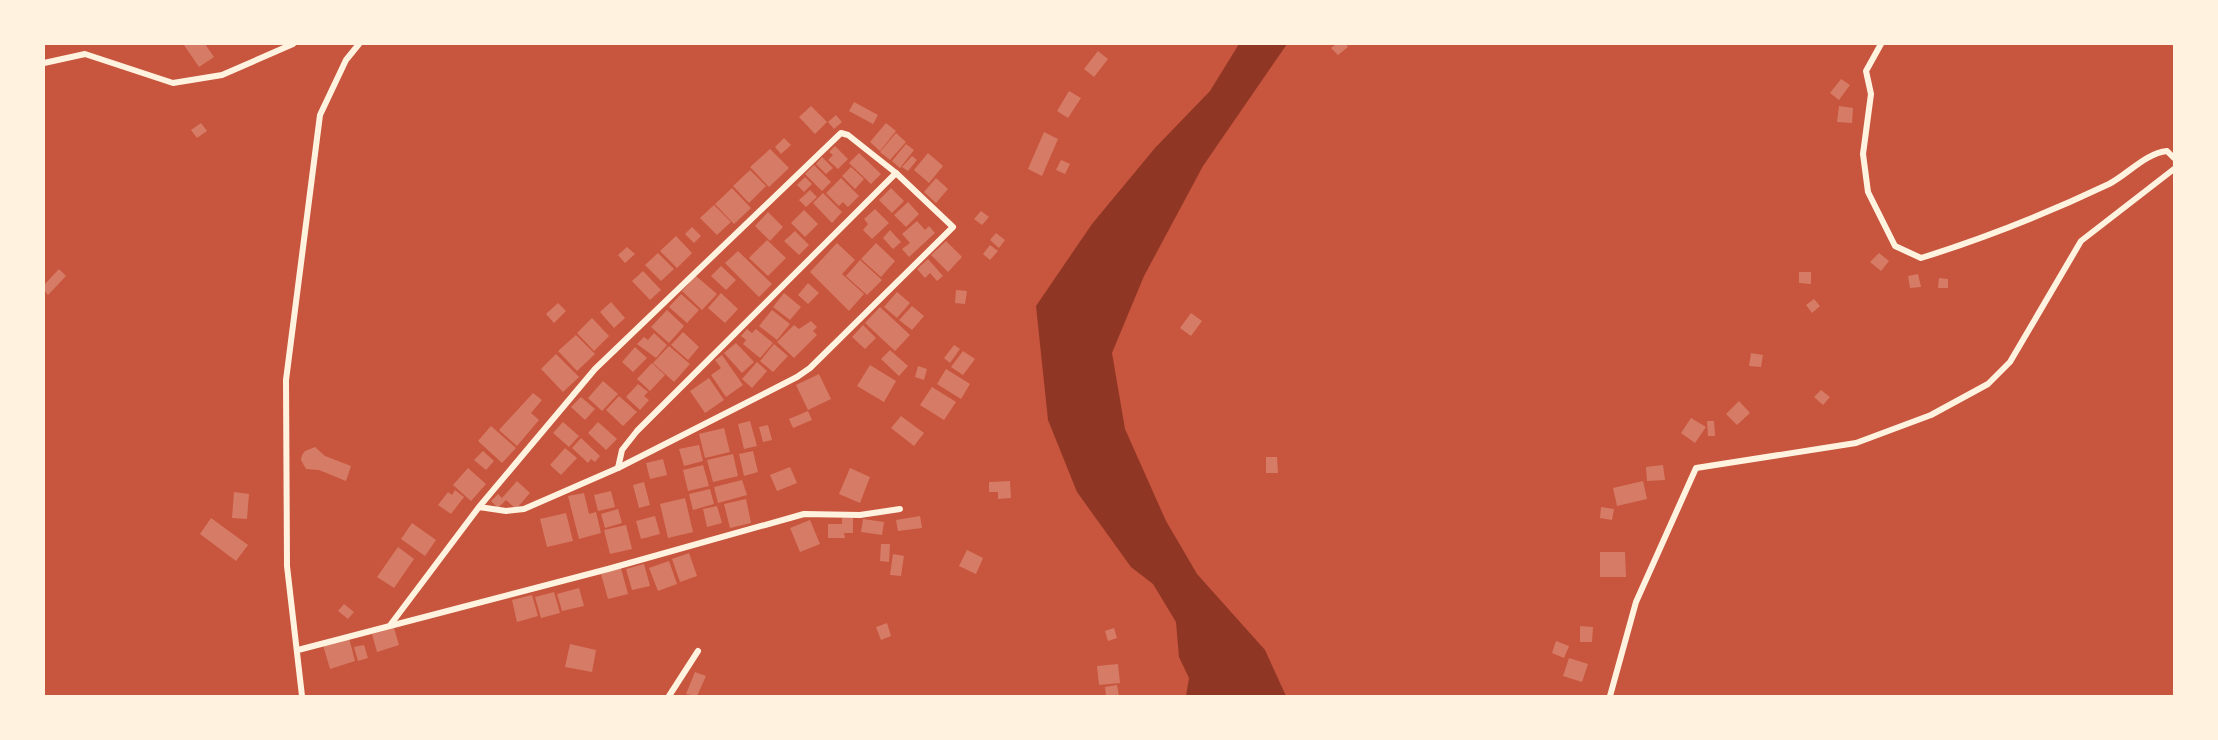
<svg xmlns="http://www.w3.org/2000/svg" width="2218" height="740" font-family="Lora,serif">
	<style>
		.water { fill: #8f3625 }
		.building { fill: #d67c66 }
		.lines { fill: none; stroke-linecap: round; stroke-linejoin: round }
		.minor { stroke: #fff3e0; stroke-width: 6 }
	</style>
	<rect width="100%" height="100%" fill="#c8553d"/>
	<path class="water" d="M 1239,44 L 1287,44 L 1203,166 L 1144,276 L 1112,353 L 1125,429 L 1166,521 L 1197,574 L 1265,650 L 1286,696 L 1186,696 L 1189,678 L 1179,657 L 1176,622 L 1153,584 L 1131,567 L 1077,492 L 1048,420 L 1036,306 L 1092,224 L 1155,148 L 1210,91 Z"/>
	<g class="building">
		<path d="M 187,44 L 205,44 L 214,57 L 199,67 L 184,45 Z"/>
		<path d="M 1336,44 L 1346,44 L 1348,47 L 1338,55 L 1331,48 Z"/>
		<path d="M 1098,51 L 1108,59 L 1094,77 L 1084,69 Z"/>
		<path d="M 1841,79 L 1850,85 L 1839,100 L 1830,93 Z"/>
		<path d="M 1069,91 L 1081,98 L 1068,118 L 1057,111 Z"/>
		<path d="M 854,102 L 878,115 L 873,124 L 849,111 Z"/>
		<path d="M 811,106 L 827,122 L 815,134 L 799,117 Z"/>
		<path d="M 1839,106 L 1853,108 L 1852,123 L 1837,122 Z"/>
		<path d="M 836,115 L 842,122 L 834,129 L 828,122 Z"/>
		<path d="M 201,123 L 207,131 L 197,138 L 191,130 Z"/>
		<path d="M 886,123 L 896,131 L 880,151 L 870,142 Z"/>
		<path d="M 1044,132 L 1058,139 L 1042,176 L 1028,169 Z"/>
		<path d="M 896,133 L 906,142 L 890,160 L 880,152 Z"/>
		<path d="M 784,138 L 791,145 L 781,154 L 775,147 Z"/>
		<path d="M 906,144 L 914,150 L 900,168 L 892,161 Z"/>
		<path d="M 835,146 L 848,159 L 838,169 L 828,160 L 833,155 L 829,152 Z"/>
		<path d="M 770,149 L 789,168 L 769,187 L 750,167 Z"/>
		<path d="M 859,153 L 881,174 L 871,184 L 849,163 Z"/>
		<path d="M 928,153 L 943,166 L 929,183 L 914,170 Z"/>
		<path d="M 912,156 L 917,160 L 908,171 L 902,167 Z"/>
		<path d="M 822,157 L 833,168 L 826,174 L 816,164 Z"/>
		<path d="M 1061,160 L 1070,164 L 1065,174 L 1056,170 Z"/>
		<path d="M 814,165 L 831,182 L 822,191 L 805,174 Z"/>
		<path d="M 851,167 L 864,179 L 855,189 L 842,176 Z"/>
		<path d="M 750,170 L 766,186 L 749,203 L 733,186 Z"/>
		<path d="M 805,177 L 812,184 L 804,192 L 797,185 Z"/>
		<path d="M 841,178 L 859,196 L 848,207 L 843,202 L 839,206 L 826,193 Z"/>
		<path d="M 936,178 L 948,189 L 936,203 L 924,192 Z"/>
		<path d="M 732,188 L 751,208 L 734,224 L 715,204 Z"/>
		<path d="M 891,188 L 904,201 L 892,213 L 879,200 Z"/>
		<path d="M 810,190 L 817,197 L 806,207 L 799,200 Z"/>
		<path d="M 823,193 L 842,212 L 832,223 L 813,203 Z"/>
		<path d="M 908,202 L 919,214 L 906,227 L 894,215 Z"/>
		<path d="M 714,205 L 731,222 L 717,235 L 700,218 Z"/>
		<path d="M 875,209 L 889,223 L 872,239 L 863,230 L 868,224 L 864,219 Z"/>
		<path d="M 804,210 L 818,224 L 805,237 L 791,223 Z"/>
		<path d="M 981,211 L 989,217 L 982,225 L 974,219 Z"/>
		<path d="M 768,212 L 783,227 L 770,241 L 755,226 Z"/>
		<path d="M 917,221 L 925,230 L 929,226 L 935,233 L 909,257 L 902,249 L 910,243 L 902,234 Z"/>
		<path d="M 692,227 L 701,236 L 694,243 L 685,234 Z"/>
		<path d="M 890,230 L 901,242 L 893,249 L 883,238 Z"/>
		<path d="M 795,231 L 809,245 L 799,255 L 784,241 Z"/>
		<path d="M 996,233 L 1005,240 L 999,248 L 990,240 Z"/>
		<path d="M 676,236 L 692,253 L 677,268 L 660,251 Z"/>
		<path d="M 767,240 L 786,258 L 768,276 L 749,258 Z"/>
		<path d="M 946,241 L 962,257 L 948,272 L 931,255 Z"/>
		<path d="M 837,243 L 855,260 L 842,274 L 864,294 L 849,311 L 810,272 Z"/>
		<path d="M 876,243 L 895,261 L 881,277 L 861,259 Z"/>
		<path d="M 990,245 L 998,251 L 990,260 L 983,254 Z"/>
		<path d="M 627,247 L 635,254 L 625,263 L 618,255 Z"/>
		<path d="M 738,251 L 772,284 L 759,297 L 725,263 Z"/>
		<path d="M 658,253 L 674,269 L 661,281 L 645,265 Z"/>
		<path d="M 1879,253 L 1889,261 L 1881,271 L 1870,262 Z"/>
		<path d="M 928,259 L 943,276 L 937,281 L 930,273 L 925,278 L 917,269 Z"/>
		<path d="M 860,260 L 882,280 L 867,295 L 846,276 Z"/>
		<path d="M 721,266 L 736,280 L 726,290 L 711,276 Z"/>
		<path d="M 59,269 L 66,276 L 48,295 L 44,290 L 44,285 Z"/>
		<path d="M 643,271 L 661,290 L 650,300 L 632,281 Z"/>
		<path d="M 1799,272 L 1811,272 L 1811,284 L 1799,283 Z"/>
		<path d="M 1918,274 L 1921,287 L 1910,288 L 1908,276 Z"/>
		<path d="M 696,276 L 717,294 L 702,310 L 682,291 Z"/>
		<path d="M 1939,278 L 1948,279 L 1948,288 L 1938,288 Z"/>
		<path d="M 808,283 L 819,293 L 808,304 L 798,295 Z"/>
		<path d="M 956,290 L 967,291 L 965,304 L 955,303 Z"/>
		<path d="M 897,292 L 910,303 L 897,318 L 884,307 Z"/>
		<path d="M 721,293 L 738,309 L 725,323 L 708,308 Z"/>
		<path d="M 784,293 L 801,307 L 790,320 L 773,307 Z"/>
		<path d="M 681,294 L 699,310 L 687,323 L 669,307 Z"/>
		<path d="M 1814,299 L 1820,306 L 1812,313 L 1806,305 Z"/>
		<path d="M 611,302 L 625,318 L 614,328 L 600,312 Z"/>
		<path d="M 558,303 L 566,311 L 554,323 L 546,314 Z"/>
		<path d="M 912,306 L 924,316 L 912,330 L 899,320 Z"/>
		<path d="M 880,307 L 910,335 L 895,351 L 865,323 Z"/>
		<path d="M 667,310 L 684,326 L 669,343 L 651,327 Z"/>
		<path d="M 772,310 L 790,324 L 777,340 L 759,326 Z"/>
		<path d="M 1191,313 L 1202,321 L 1191,336 L 1180,328 Z"/>
		<path d="M 592,318 L 609,336 L 594,351 L 577,333 Z"/>
		<path d="M 811,321 L 817,327 L 813,331 L 817,335 L 794,358 L 777,342 L 794,325 L 799,329 Z"/>
		<path d="M 863,325 L 876,338 L 865,349 L 852,337 Z"/>
		<path d="M 747,329 L 752,333 L 756,329 L 773,343 L 760,358 L 743,344 L 746,340 L 741,336 Z"/>
		<path d="M 683,332 L 699,347 L 688,360 L 671,345 Z"/>
		<path d="M 654,333 L 667,345 L 656,358 L 637,344 L 644,337 L 648,340 Z"/>
		<path d="M 576,335 L 595,354 L 577,371 L 558,351 Z"/>
		<path d="M 736,343 L 754,362 L 742,373 L 724,353 Z"/>
		<path d="M 774,344 L 788,356 L 773,372 L 760,361 Z"/>
		<path d="M 954,345 L 960,349 L 950,363 L 944,358 Z"/>
		<path d="M 669,346 L 690,364 L 674,382 L 653,363 Z"/>
		<path d="M 635,347 L 647,358 L 633,372 L 622,362 Z"/>
		<path d="M 890,350 L 908,366 L 899,376 L 881,359 Z"/>
		<path d="M 963,351 L 975,359 L 963,375 L 951,367 Z"/>
		<path d="M 1751,353 L 1763,355 L 1761,367 L 1749,366 Z"/>
		<path d="M 556,354 L 579,377 L 563,392 L 541,369 Z"/>
		<path d="M 722,355 L 743,385 L 726,397 L 711,375 L 721,368 L 715,360 Z"/>
		<path d="M 757,362 L 767,371 L 752,388 L 742,379 Z"/>
		<path d="M 652,363 L 665,375 L 650,391 L 637,379 Z"/>
		<path d="M 870,365 L 896,381 L 884,402 L 857,386 Z"/>
		<path d="M 918,366 L 927,369 L 924,380 L 915,377 Z"/>
		<path d="M 946,369 L 970,384 L 961,399 L 937,384 Z"/>
		<path d="M 819,374 L 831,399 L 808,410 L 796,385 Z"/>
		<path d="M 709,378 L 724,400 L 705,413 L 690,391 Z"/>
		<path d="M 603,381 L 618,394 L 602,411 L 588,398 Z"/>
		<path d="M 638,384 L 648,392 L 644,396 L 649,400 L 640,410 L 626,397 Z"/>
		<path d="M 932,387 L 956,402 L 944,420 L 920,405 Z"/>
		<path d="M 1821,390 L 1830,397 L 1823,405 L 1814,397 Z"/>
		<path d="M 533,393 L 542,400 L 531,413 L 539,420 L 517,446 L 499,430 Z"/>
		<path d="M 619,396 L 637,412 L 623,426 L 606,410 Z"/>
		<path d="M 581,397 L 595,409 L 585,420 L 571,407 Z"/>
		<path d="M 1739,401 L 1750,413 L 1737,425 L 1726,414 Z"/>
		<path d="M 808,411 L 812,420 L 793,428 L 789,419 Z"/>
		<path d="M 901,416 L 924,433 L 914,446 L 891,428 Z"/>
		<path d="M 1691,418 L 1706,427 L 1695,443 L 1681,433 Z"/>
		<path d="M 750,421 L 757,446 L 744,449 L 738,424 Z"/>
		<path d="M 1707,421 L 1714,421 L 1715,436 L 1708,436 Z"/>
		<path d="M 563,422 L 579,436 L 569,447 L 553,433 Z"/>
		<path d="M 598,422 L 617,439 L 606,450 L 588,433 Z"/>
		<path d="M 768,425 L 772,440 L 763,442 L 759,427 Z"/>
		<path d="M 491,426 L 516,448 L 502,463 L 478,441 Z"/>
		<path d="M 724,428 L 730,452 L 705,458 L 699,434 Z"/>
		<path d="M 581,438 L 600,456 L 595,462 L 591,459 L 588,463 L 572,448 Z"/>
		<path d="M 699,445 L 703,461 L 684,466 L 679,449 Z"/>
		<path d="M 315,447 L 325,456 L 351,466 L 346,481 L 319,470 L 306,469 L 301,460 L 302,455 L 305,451 Z"/>
		<path d="M 565,448 L 577,458 L 561,475 L 550,465 Z"/>
		<path d="M 483,451 L 494,461 L 486,470 L 474,460 Z"/>
		<path d="M 753,451 L 758,472 L 744,476 L 739,454 Z"/>
		<path d="M 733,454 L 738,476 L 713,482 L 707,460 Z"/>
		<path d="M 1266,457 L 1277,457 L 1278,473 L 1266,473 Z"/>
		<path d="M 663,459 L 667,475 L 650,479 L 646,463 Z"/>
		<path d="M 703,465 L 709,486 L 688,491 L 683,470 Z"/>
		<path d="M 1663,465 L 1665,480 L 1647,481 L 1646,467 Z"/>
		<path d="M 790,467 L 797,483 L 777,491 L 770,475 Z"/>
		<path d="M 468,468 L 486,484 L 471,501 L 453,485 Z"/>
		<path d="M 850,468 L 870,477 L 860,503 L 839,494 Z"/>
		<path d="M 742,480 L 747,495 L 718,503 L 714,487 Z"/>
		<path d="M 517,481 L 530,493 L 516,509 L 506,500 L 498,508 L 491,501 L 498,494 L 502,498 Z"/>
		<path d="M 1010,481 L 1011,498 L 998,499 L 998,492 L 989,492 L 989,482 Z"/>
		<path d="M 1643,481 L 1647,499 L 1617,506 L 1613,488 Z"/>
		<path d="M 644,482 L 650,505 L 639,508 L 633,485 Z"/>
		<path d="M 710,489 L 714,504 L 693,510 L 689,494 Z"/>
		<path d="M 455,490 L 464,497 L 451,514 L 438,505 L 448,492 L 452,495 Z"/>
		<path d="M 611,491 L 615,507 L 598,511 L 594,495 Z"/>
		<path d="M 234,492 L 249,494 L 247,519 L 232,518 Z"/>
		<path d="M 584,493 L 589,514 L 596,512 L 601,533 L 579,539 L 568,496 Z"/>
		<path d="M 685,498 L 693,532 L 668,538 L 660,504 Z"/>
		<path d="M 746,499 L 751,523 L 730,528 L 724,504 Z"/>
		<path d="M 717,506 L 722,523 L 707,527 L 703,509 Z"/>
		<path d="M 1601,507 L 1614,509 L 1612,520 L 1600,518 Z"/>
		<path d="M 618,509 L 622,523 L 605,528 L 601,514 Z"/>
		<path d="M 566,513 L 573,541 L 547,547 L 540,519 Z"/>
		<path d="M 655,516 L 660,534 L 641,539 L 636,521 Z"/>
		<path d="M 920,516 L 922,528 L 898,531 L 896,520 Z"/>
		<path d="M 211,518 L 248,545 L 236,561 L 200,534 Z"/>
		<path d="M 842,518 L 853,518 L 853,533 L 844,533 L 845,538 L 828,538 L 828,524 L 842,524 Z"/>
		<path d="M 863,519 L 884,522 L 882,535 L 861,532 Z"/>
		<path d="M 810,520 L 820,544 L 800,552 L 790,528 Z"/>
		<path d="M 412,523 L 436,540 L 425,556 L 401,539 Z"/>
		<path d="M 626,525 L 632,549 L 610,554 L 604,530 Z"/>
		<path d="M 881,544 L 890,544 L 889,562 L 880,561 Z"/>
		<path d="M 398,547 L 414,559 L 394,588 L 377,577 Z"/>
		<path d="M 967,550 L 983,558 L 976,574 L 959,566 Z"/>
		<path d="M 1600,552 L 1625,552 L 1626,577 L 1600,577 Z"/>
		<path d="M 689,553 L 697,576 L 680,582 L 672,559 Z"/>
		<path d="M 893,554 L 904,556 L 901,576 L 890,575 Z"/>
		<path d="M 669,561 L 677,584 L 658,591 L 649,568 Z"/>
		<path d="M 644,564 L 650,586 L 632,590 L 626,569 Z"/>
		<path d="M 621,568 L 628,594 L 608,599 L 601,574 Z"/>
		<path d="M 579,588 L 584,606 L 562,611 L 557,594 Z"/>
		<path d="M 554,592 L 560,613 L 541,618 L 535,597 Z"/>
		<path d="M 532,595 L 538,616 L 517,622 L 512,600 Z"/>
		<path d="M 344,604 L 354,612 L 348,619 L 338,611 Z"/>
		<path d="M 887,623 L 891,636 L 881,640 L 876,627 Z"/>
		<path d="M 1580,626 L 1593,627 L 1592,642 L 1580,642 Z"/>
		<path d="M 394,628 L 399,645 L 377,652 L 372,634 Z"/>
		<path d="M 1114,628 L 1117,638 L 1108,641 L 1105,631 Z"/>
		<path d="M 349,638 L 355,661 L 330,669 L 323,645 Z"/>
		<path d="M 1556,641 L 1569,646 L 1564,658 L 1552,653 Z"/>
		<path d="M 570,644 L 596,650 L 592,672 L 565,667 Z"/>
		<path d="M 364,645 L 368,658 L 358,661 L 354,647 Z"/>
		<path d="M 1569,658 L 1588,664 L 1582,682 L 1563,676 Z"/>
		<path d="M 1118,664 L 1120,683 L 1099,685 L 1097,666 Z"/>
		<path d="M 695,672 L 706,676 L 697,696 L 686,694 Z"/>
		<path d="M 1117,685 L 1119,696 L 1106,696 L 1105,687 Z"/>
	</g>
	<g class="lines">
		<g class="minor">
			<path d="M 1881,44 L 1866,71 L 1871,94 L 1863,154 L 1868,192 L 1895,246 L 1921,258 C 1985,238 2048,213 2109,184 C 2128,174 2146,153 2167,151 L 2174,158"/>
			<path d="M 44,63 L 85,54 L 173,83 L 222,75 L 293,44"/>
			<path d="M 618,468 L 622,450 L 637,431 L 896,173"/>
			<path d="M 391,624 L 479,507 L 595,369 L 841,133 L 848,135 L 896,173 L 953,227 L 810,368 L 797,377 L 618,468 L 524,509 L 506,511 L 479,507"/>
			<path d="M 298,650 L 608,569 L 804,514 L 860,515 L 900,509"/>
			<path d="M 302,696 L 287,566 L 286,380 L 320,115 L 346,60 L 359,44"/>
			<path d="M 669,696 L 698,651"/>
			<path d="M 1610,696 L 1636,602 L 1696,468 L 1856,443 L 1931,415 L 1988,384 L 2010,362 L 2081,241 L 2174,169"/>
		</g>
	</g>
	<rect width="2218" height="740" fill="none" stroke="#fff3e0" stroke-width="90"/>
</svg>
